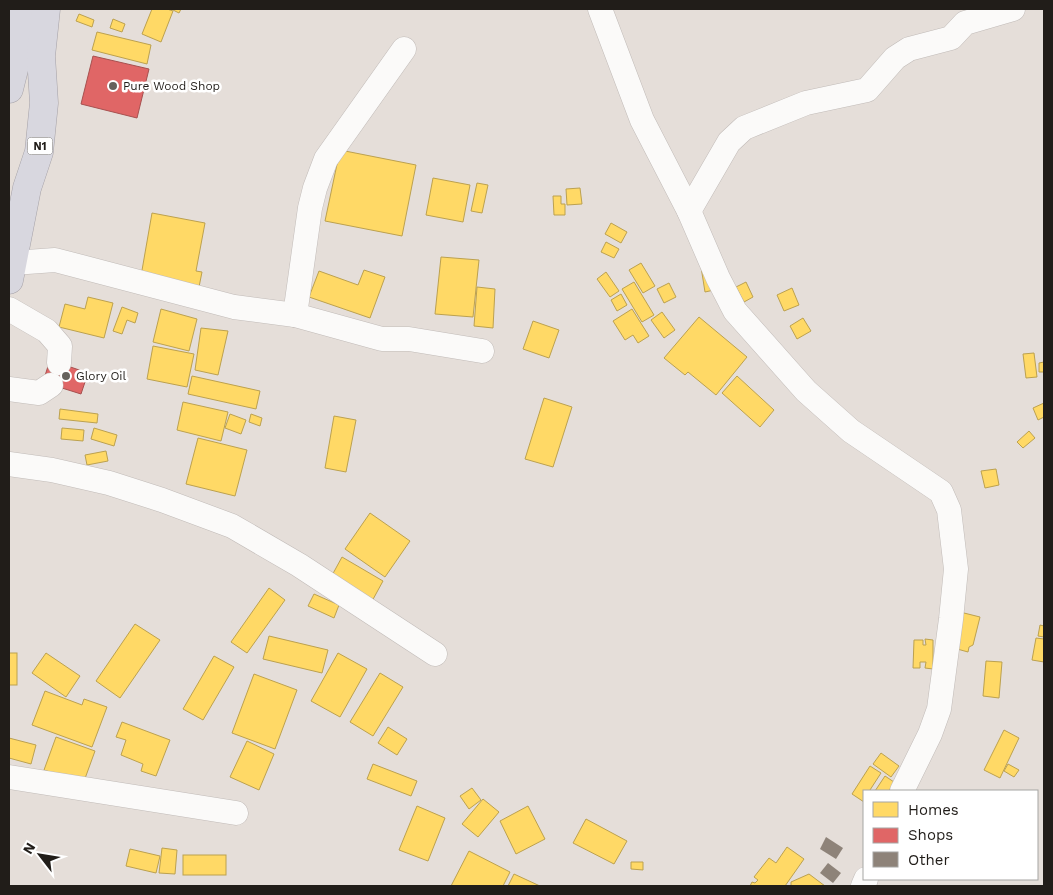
<svg xmlns="http://www.w3.org/2000/svg" width="1053" height="895" font-family="'Work Sans',sans-serif">
	<style>
		.homes { fill: #ffd966; stroke: #bca14f }
		.shops { fill: #e06666; stroke: #a7504f }
		.building { fill: #8e8379 }
		.lines { fill: none; stroke-linecap: round; stroke-linejoin: round }
		.minor-casing { stroke: #c1bbb8; stroke-width: 25 }
		.highway-casing { stroke: #a4a0a6; stroke-width: 29 }
		.minor { stroke: #fbfaf9; stroke-width: 24 }
		.highway { stroke: #d8d7df; stroke-width: 28 }
		.poi-dot { fill: #66615c; stroke: #fff; stroke-width: 2 }
		.labels { text-anchor: middle; dominant-baseline: central; stroke-width: 5; stroke-linejoin: round; paint-order: stroke }
		.shield { fill: #fff; stroke: #64615e; stroke-width: 1 }
		.shield-label { font-size: 11px; font-weight: bold; fill: #211d19 }
		.poi-label { font-size: 12px; fill: #211d19; stroke: #fff; text-anchor: start }
	</style>
	<rect width="100%" height="100%" fill="#e5ded9"/>
	<g class="homes">
		<path d="M 152,9 L 167,9 L 173,11 L 161,42 L 142,34 Z"/>
		<path d="M 171,9 L 181,9 L 179,13 Z"/>
		<path d="M 79,14 L 94,20 L 92,27 L 76,21 Z"/>
		<path d="M 113,19 L 125,24 L 122,32 L 110,28 Z"/>
		<path d="M 97,32 L 151,45 L 147,64 L 92,50 Z"/>
		<path d="M 340,150 L 416,165 L 402,236 L 325,221 Z"/>
		<path d="M 433,178 L 470,185 L 463,222 L 426,215 Z"/>
		<path d="M 477,183 L 488,185 L 482,213 L 471,211 Z"/>
		<path d="M 580,188 L 582,204 L 567,205 L 566,189 Z"/>
		<path d="M 553,196 L 561,196 L 561,204 L 565,204 L 565,215 L 554,215 Z"/>
		<path d="M 152,213 L 205,223 L 196,271 L 202,272 L 199,287 L 141,276 Z"/>
		<path d="M 611,223 L 627,232 L 621,243 L 605,234 Z"/>
		<path d="M 606,242 L 619,249 L 614,258 L 601,252 Z"/>
		<path d="M 441,257 L 479,260 L 473,317 L 435,314 Z"/>
		<path d="M 641,263 L 655,286 L 643,293 L 629,270 Z"/>
		<path d="M 701,267 L 714,290 L 705,292 Z"/>
		<path d="M 364,270 L 385,277 L 370,318 L 309,297 L 319,271 L 358,285 Z"/>
		<path d="M 606,272 L 619,291 L 610,297 L 597,279 Z"/>
		<path d="M 634,282 L 654,315 L 642,322 L 622,289 Z"/>
		<path d="M 746,282 L 753,297 L 744,302 L 736,287 Z"/>
		<path d="M 669,283 L 676,297 L 664,303 L 657,289 Z"/>
		<path d="M 477,287 L 495,289 L 493,328 L 474,326 Z"/>
		<path d="M 792,288 L 799,305 L 784,311 L 777,295 Z"/>
		<path d="M 621,294 L 627,305 L 617,311 L 611,300 Z"/>
		<path d="M 88,297 L 113,303 L 104,338 L 59,327 L 65,304 L 85,309 Z"/>
		<path d="M 122,307 L 138,313 L 135,323 L 127,320 L 122,334 L 113,331 Z"/>
		<path d="M 161,309 L 197,319 L 189,351 L 153,342 Z"/>
		<path d="M 632,309 L 649,336 L 638,343 L 633,335 L 625,340 L 613,321 Z"/>
		<path d="M 662,312 L 675,330 L 664,338 L 651,320 Z"/>
		<path d="M 699,317 L 747,357 L 716,395 L 688,372 L 685,375 L 664,358 Z"/>
		<path d="M 803,318 L 811,331 L 797,339 L 790,326 Z"/>
		<path d="M 533,321 L 559,330 L 549,358 L 523,349 Z"/>
		<path d="M 201,328 L 228,331 L 218,375 L 195,370 Z"/>
		<path d="M 153,346 L 194,354 L 187,387 L 147,379 Z"/>
		<path d="M 1034,353 L 1037,377 L 1026,378 L 1023,354 Z"/>
		<path d="M 1044,362 L 1044,372 L 1039,372 L 1039,363 Z"/>
		<path d="M 192,376 L 260,391 L 256,409 L 188,394 Z"/>
		<path d="M 737,376 L 774,410 L 760,427 L 722,393 Z"/>
		<path d="M 544,398 L 572,407 L 553,467 L 525,459 Z"/>
		<path d="M 183,402 L 228,412 L 221,441 L 177,430 Z"/>
		<path d="M 1044,403 L 1044,417 L 1038,420 L 1033,408 Z"/>
		<path d="M 60,409 L 98,414 L 97,423 L 59,419 Z"/>
		<path d="M 230,414 L 246,420 L 241,434 L 225,428 Z"/>
		<path d="M 251,414 L 262,418 L 260,426 L 249,422 Z"/>
		<path d="M 334,416 L 356,420 L 346,472 L 325,468 Z"/>
		<path d="M 62,428 L 84,430 L 83,441 L 61,439 Z"/>
		<path d="M 94,428 L 117,435 L 114,446 L 91,439 Z"/>
		<path d="M 1029,431 L 1035,438 L 1023,448 L 1017,442 Z"/>
		<path d="M 198,438 L 247,450 L 235,496 L 186,484 Z"/>
		<path d="M 106,451 L 108,461 L 87,465 L 85,455 Z"/>
		<path d="M 996,469 L 999,485 L 985,488 L 981,471 Z"/>
		<path d="M 370,513 L 410,541 L 385,577 L 345,549 Z"/>
		<path d="M 342,557 L 383,581 L 371,603 L 330,579 Z"/>
		<path d="M 269,588 L 285,600 L 247,653 L 231,642 Z"/>
		<path d="M 314,594 L 339,605 L 334,618 L 308,606 Z"/>
		<path d="M 960,612 L 980,617 L 973,645 L 969,647 L 968,652 L 950,647 Z"/>
		<path d="M 135,624 L 160,640 L 120,698 L 96,681 Z"/>
		<path d="M 1040,625 L 1044,626 L 1044,637 L 1038,636 Z"/>
		<path d="M 269,636 L 328,650 L 322,673 L 263,659 Z"/>
		<path d="M 1036,638 L 1044,639 L 1044,662 L 1032,660 Z"/>
		<path d="M 925,639 L 933,640 L 933,669 L 925,668 L 926,662 L 920,662 L 920,668 L 913,668 L 914,640 L 923,640 L 923,645 L 926,645 Z"/>
		<rect x="9" y="653" width="8" height="32"/>
		<path d="M 46,653 L 80,676 L 66,697 L 32,673 Z"/>
		<path d="M 338,653 L 367,669 L 340,717 L 311,701 Z"/>
		<path d="M 214,656 L 234,667 L 203,720 L 183,709 Z"/>
		<path d="M 986,661 L 1002,662 L 999,698 L 983,696 Z"/>
		<path d="M 380,673 L 403,687 L 373,736 L 350,722 Z"/>
		<path d="M 254,674 L 297,690 L 275,749 L 232,733 Z"/>
		<path d="M 45,691 L 82,705 L 84,699 L 107,707 L 92,747 L 32,725 Z"/>
		<path d="M 122,722 L 170,740 L 156,776 L 141,771 L 143,764 L 121,755 L 126,740 L 116,737 Z"/>
		<path d="M 388,727 L 407,739 L 397,755 L 378,743 Z"/>
		<path d="M 1004,730 L 1019,738 L 1000,778 L 984,770 Z"/>
		<path d="M 56,737 L 95,751 L 83,784 L 44,770 Z"/>
		<path d="M 9,738 L 36,745 L 31,764 L 9,758 Z"/>
		<path d="M 247,741 L 274,754 L 259,790 L 230,777 Z"/>
		<path d="M 881,753 L 899,766 L 891,777 L 873,764 Z"/>
		<path d="M 373,764 L 417,781 L 411,796 L 367,779 Z"/>
		<path d="M 1008,764 L 1019,770 L 1014,777 L 1004,771 Z"/>
		<path d="M 870,766 L 881,773 L 870,790 L 871,791 L 864,791 L 864,802 L 852,794 Z"/>
		<path d="M 885,776 L 894,782 L 889,791 L 875,791 Z"/>
		<path d="M 472,788 L 481,800 L 469,809 L 460,796 Z"/>
		<path d="M 483,799 L 499,812 L 478,837 L 462,824 Z"/>
		<path d="M 417,806 L 445,818 L 428,861 L 399,850 Z"/>
		<path d="M 528,806 L 545,839 L 516,854 L 500,821 Z"/>
		<path d="M 586,819 L 627,841 L 614,864 L 573,843 Z"/>
		<path d="M 787,847 L 804,859 L 785,886 L 750,886 L 752,882 L 755,883 L 758,880 L 754,877 L 769,858 L 776,863 Z"/>
		<path d="M 162,848 L 177,850 L 175,874 L 159,873 Z"/>
		<path d="M 130,849 L 160,856 L 156,873 L 126,866 Z"/>
		<path d="M 469,851 L 510,872 L 503,886 L 451,886 Z"/>
		<rect x="183" y="855" width="43" height="20"/>
		<path d="M 631,862 L 643,862 L 643,870 L 631,869 Z"/>
		<path d="M 514,874 L 540,886 L 508,886 Z"/>
		<path d="M 809,874 L 825,886 L 791,886 L 791,882 Z"/>
	</g>
	<g class="shops">
		<path d="M 93,56 L 149,69 L 137,118 L 81,104 Z"/>
		<path d="M 50,360 L 88,373 L 81,394 L 43,382 Z"/>
	</g>
	<g class="building">
		<path d="M 826,837 L 843,848 L 836,859 L 820,849 Z"/>
		<path d="M 828,863 L 841,873 L 833,883 L 820,873 Z"/>
	</g>
	<g class="lines">
		<defs>
			<g id="minor">
				<path d="M 600,9 L 642,120 L 689,211 L 718,278 L 735,311 L 806,391 L 851,431 L 941,492 L 949,510 L 956,569 L 951,619 L 939,709 L 930,734 L 902,791"/>
				<path d="M 689,211 L 729,142 L 744,128 L 806,103 L 867,90 L 895,58 L 909,49 L 951,38 L 965,23 L 1013,9"/>
				<path d="M 13,263 L 55,260 L 234,307 L 295,315 L 382,339 L 409,339 L 482,351"/>
				<path d="M 9,309 L 47,331 L 60,346 L 59,363"/>
				<path d="M 295,315 L 310,208 L 315,188 L 326,159 L 404,49"/>
				<path d="M 9,389 L 39,393 L 51,385"/>
				<path d="M 9,464 L 52,470 L 109,483 L 162,500 L 232,526 L 299,565 L 435,654"/>
				<path d="M 9,777 L 236,813"/>
				<path d="M 863,886 L 866,879"/>
			</g>
			<g id="highway">
				<path d="M 9,89 L 15,65 L 23,9"/>
				<path d="M 9,280 L 27,188 L 39,152 L 44,103 L 41,56 L 46,9"/>
			</g>
		</defs>
		<use href="#minor" class="minor-casing"/>
		<use href="#highway" class="highway-casing"/>
		<use href="#minor" class="minor"/>
		<use href="#highway" class="highway"/>
	</g>
	<g class="poi-dot">
		<circle cx="113" cy="86" r="5"/>
		<circle cx="66" cy="376" r="5"/>
	</g>
	<g class="labels">
		<rect class="shield" x="27.5" y="137.5" width="25" height="17" rx="4"/>
		<g class="shield-label">
			<text x="40" y="146">N1</text>
		</g>
		<g class="poi-label">
			<text x="123" y="86">Pure Wood Shop</text>
			<text x="76" y="376">Glory Oil</text>
		</g>
	</g>
	<rect width="1053" height="895" fill="none" stroke="#211d19" stroke-width="20"/>
	<rect x="863" y="790" width="175" height="90" fill="#ffffff" stroke="#a6a5a3"/>
	<rect x="873" y="802" width="25" height="15" fill="#ffd966" stroke="#a6a5a3"/>
	<text x="908" y="815" font-size="15" fill="#211d19">Homes</text>
	<rect x="873" y="828" width="25" height="15" fill="#e06666" stroke="#a6a5a3"/>
	<text x="908" y="840" font-size="15" fill="#211d19">Shops</text>
	<rect x="873" y="852" width="25" height="15" fill="#8e8379" stroke="#a6a5a3"/>
	<text x="908" y="865" font-size="15" fill="#211d19">Other</text>
	<g transform="translate(40 855) rotate(301)" stroke="#ffffff" stroke-width="4" paint-order="stroke">
	<path d="M0-4L9 19L0 12L-9 19Z" fill="#211d19"/>
	<text y="-8" font-size="14" font-weight="bold" text-anchor="middle" fill="#211d19">N</text>
	</g>
</svg>
